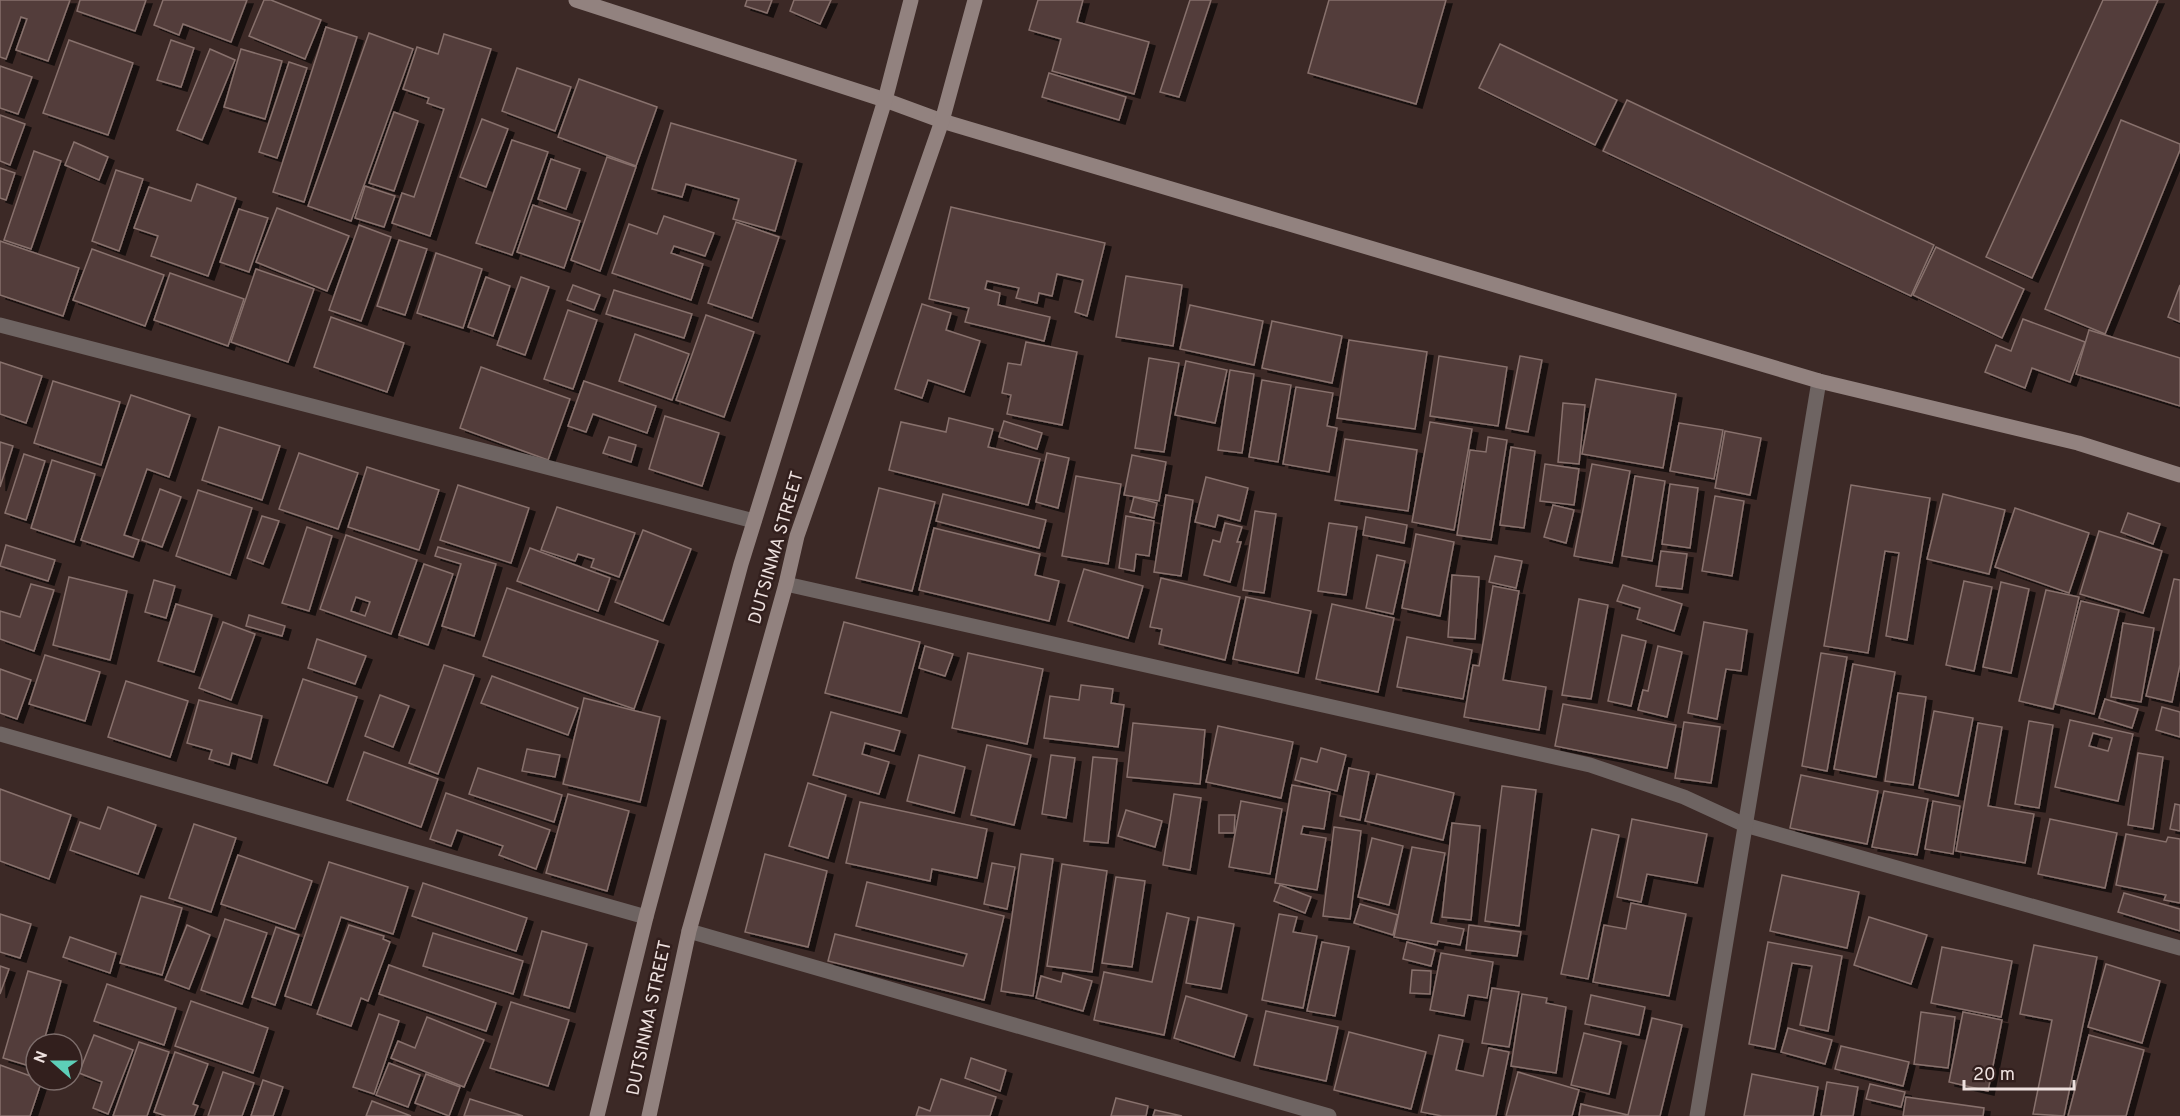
<svg xmlns="http://www.w3.org/2000/svg" width="2180" height="1116" font-family="Overpass,sans-serif">
	<style>
		.building { fill: #523e3a; stroke: #88716d; stroke-width: 1.5; fill-rule: evenodd; filter: url(#shadow) }
		.lines { fill: none; stroke-linecap: round; stroke-linejoin: round }
		.street { stroke: #6e6462; stroke-width: 15 }
		.secondary { stroke: #92827f; stroke-width: 15 }
		.labels { text-anchor: middle; dominant-baseline: central; stroke-width: 5; stroke-linejoin: round; paint-order: stroke }
		.street-label { font-size: 18px; fill: #eee1df; stroke: #321f1d }
	</style>
	<defs>
		<filter id="shadow"><feDropShadow dx="6" dy="4" stdDeviation="0" flood-color="#0009"/></filter>
	</defs>
	<rect width="100%" height="100%" fill="#3c2926"/>
	<g class="building">
		<path d="M 0,0 L 70,0 L 48,61 L 16,50 L 27,19 L 21,17 L 6,59 L 0,57 Z"/>
		<path d="M 80,0 L 146,0 L 135,31 L 77,11 Z"/>
		<path d="M 163,0 L 247,0 L 231,42 L 183,24 L 179,35 L 154,25 Z"/>
		<path d="M 264,0 L 271,0 L 321,20 L 305,59 L 249,36 Z"/>
		<path d="M 747,0 L 772,0 L 767,13 L 745,6 Z"/>
		<path d="M 794,0 L 831,0 L 820,24 L 790,11 Z"/>
		<path d="M 1038,0 L 1083,0 L 1077,22 L 1149,42 L 1134,94 L 1052,71 L 1061,39 L 1029,30 Z"/>
		<path d="M 1190,0 L 1211,0 L 1179,97 L 1160,92 Z"/>
		<path d="M 1329,0 L 1446,0 L 1416,104 L 1308,73 Z"/>
		<path d="M 2103,0 L 2158,0 L 2032,278 L 1986,257 Z"/>
		<path d="M 326,27 L 357,37 L 304,202 L 273,192 Z"/>
		<path d="M 369,33 L 413,49 L 351,221 L 308,206 Z"/>
		<path d="M 444,34 L 491,49 L 430,236 L 392,223 L 402,193 L 414,197 L 444,109 L 427,103 L 429,98 L 403,89 L 417,47 L 438,54 Z"/>
		<path d="M 69,40 L 133,63 L 108,135 L 43,113 Z"/>
		<path d="M 171,40 L 194,48 L 181,87 L 157,80 Z"/>
		<path d="M 1500,44 L 1617,100 L 1595,145 L 1479,88 Z"/>
		<path d="M 210,49 L 235,60 L 202,140 L 177,130 Z"/>
		<path d="M 241,49 L 282,61 L 265,119 L 224,107 Z"/>
		<path d="M 289,62 L 307,68 L 277,158 L 259,152 Z"/>
		<path d="M 0,66 L 32,77 L 18,114 L 0,108 Z"/>
		<path d="M 517,68 L 571,87 L 555,131 L 502,111 Z"/>
		<path d="M 1049,73 L 1126,97 L 1119,120 L 1042,97 Z"/>
		<path d="M 579,79 L 657,107 L 636,166 L 558,137 Z"/>
		<path d="M 1627,100 L 1934,245 L 1911,296 L 1603,151 Z"/>
		<path d="M 394,112 L 418,121 L 394,191 L 369,183 Z"/>
		<path d="M 0,115 L 25,124 L 10,165 L 0,161 Z"/>
		<path d="M 482,119 L 508,129 L 486,187 L 460,177 Z"/>
		<path d="M 2121,120 L 2180,144 L 2180,150 L 2105,334 L 2045,309 Z"/>
		<path d="M 671,123 L 796,160 L 775,231 L 733,219 L 739,199 L 686,184 L 682,197 L 652,189 Z"/>
		<path d="M 512,140 L 548,152 L 512,255 L 476,243 Z"/>
		<path d="M 74,142 L 108,157 L 99,180 L 65,165 Z"/>
		<path d="M 34,151 L 61,161 L 31,249 L 4,240 Z"/>
		<path d="M 607,157 L 636,167 L 600,271 L 571,260 Z"/>
		<path d="M 551,159 L 580,169 L 566,209 L 538,199 Z"/>
		<path d="M 0,168 L 15,173 L 6,200 L 0,198 Z"/>
		<path d="M 116,170 L 143,179 L 119,251 L 92,241 Z"/>
		<path d="M 197,184 L 236,198 L 208,276 L 151,256 L 158,236 L 134,228 L 149,187 L 191,201 Z"/>
		<path d="M 365,186 L 395,196 L 384,227 L 355,218 Z"/>
		<path d="M 533,205 L 580,221 L 564,268 L 517,252 Z"/>
		<path d="M 951,207 L 1105,243 L 1087,316 L 1075,312 L 1083,280 L 1057,274 L 1052,296 L 1039,293 L 1037,303 L 1016,298 L 1019,288 L 987,281 L 985,289 L 1000,293 L 998,305 L 1050,317 L 1044,341 L 965,322 L 969,308 L 929,299 Z"/>
		<path d="M 277,208 L 349,236 L 327,291 L 256,262 Z"/>
		<path d="M 239,209 L 268,218 L 249,272 L 220,262 Z"/>
		<path d="M 664,216 L 714,233 L 705,256 L 674,246 L 671,253 L 703,264 L 691,300 L 612,273 L 629,224 L 657,234 Z"/>
		<path d="M 736,222 L 779,237 L 752,318 L 708,303 Z"/>
		<path d="M 359,225 L 391,237 L 361,321 L 329,310 Z"/>
		<path d="M 399,240 L 427,249 L 405,315 L 377,306 Z"/>
		<path d="M 0,241 L 79,268 L 63,316 L 0,295 Z"/>
		<path d="M 1936,247 L 2024,289 L 2002,338 L 1913,295 Z"/>
		<path d="M 92,249 L 164,275 L 145,326 L 73,300 Z"/>
		<path d="M 436,253 L 482,269 L 463,328 L 417,313 Z"/>
		<path d="M 256,269 L 314,289 L 288,362 L 231,342 Z"/>
		<path d="M 170,273 L 244,299 L 228,346 L 154,320 Z"/>
		<path d="M 1126,276 L 1182,285 L 1173,346 L 1116,337 Z"/>
		<path d="M 486,277 L 510,286 L 493,336 L 468,327 Z"/>
		<path d="M 521,277 L 549,287 L 525,355 L 497,345 Z"/>
		<path d="M 573,285 L 600,295 L 594,310 L 567,300 Z"/>
		<path d="M 2180,285 L 2180,322 L 2168,317 Z"/>
		<path d="M 614,290 L 692,314 L 684,338 L 606,314 Z"/>
		<path d="M 922,304 L 951,313 L 946,330 L 980,341 L 964,392 L 928,380 L 922,398 L 895,389 Z"/>
		<path d="M 1190,305 L 1263,321 L 1254,365 L 1180,349 Z"/>
		<path d="M 568,310 L 597,320 L 573,389 L 544,379 Z"/>
		<path d="M 706,315 L 754,332 L 724,417 L 676,400 Z"/>
		<path d="M 331,317 L 404,343 L 387,392 L 314,367 Z"/>
		<path d="M 2023,319 L 2085,342 L 2070,382 L 2032,368 L 2025,388 L 1985,372 L 1996,345 L 2011,351 Z"/>
		<path d="M 1272,321 L 1342,336 L 1332,383 L 1262,368 Z"/>
		<path d="M 2089,330 L 2180,358 L 2180,406 L 2076,374 Z"/>
		<path d="M 635,334 L 689,354 L 672,400 L 619,381 Z"/>
		<path d="M 1349,340 L 1427,352 L 1415,429 L 1337,418 Z"/>
		<path d="M 1026,342 L 1077,352 L 1062,425 L 1007,414 L 1011,395 L 1002,393 L 1008,363 L 1021,365 Z"/>
		<path d="M 1439,356 L 1507,367 L 1498,426 L 1430,416 Z"/>
		<path d="M 1520,356 L 1542,360 L 1528,432 L 1506,428 Z"/>
		<path d="M 1149,358 L 1179,363 L 1164,452 L 1135,448 Z"/>
		<path d="M 1186,361 L 1227,370 L 1215,423 L 1175,415 Z"/>
		<path d="M 0,362 L 42,376 L 26,423 L 0,414 Z"/>
		<path d="M 481,367 L 570,399 L 548,460 L 460,428 Z"/>
		<path d="M 1230,370 L 1254,374 L 1242,453 L 1218,450 Z"/>
		<path d="M 1596,379 L 1676,394 L 1663,468 L 1582,454 Z"/>
		<path d="M 1262,380 L 1291,385 L 1278,462 L 1249,457 Z"/>
		<path d="M 53,381 L 120,402 L 101,465 L 34,443 Z"/>
		<path d="M 584,381 L 656,406 L 647,433 L 593,414 L 586,432 L 568,426 Z"/>
		<path d="M 1296,387 L 1333,393 L 1327,426 L 1337,428 L 1329,472 L 1283,464 Z"/>
		<path d="M 131,395 L 190,415 L 169,477 L 147,469 L 124,535 L 139,540 L 133,557 L 81,540 Z"/>
		<path d="M 1563,403 L 1585,405 L 1579,464 L 1558,462 Z"/>
		<path d="M 665,416 L 719,433 L 702,486 L 649,469 Z"/>
		<path d="M 949,418 L 993,429 L 988,447 L 1040,459 L 1028,505 L 889,470 L 901,422 L 946,432 Z"/>
		<path d="M 1004,421 L 1042,433 L 1037,449 L 999,437 Z"/>
		<path d="M 1430,422 L 1472,429 L 1454,530 L 1412,522 Z"/>
		<path d="M 1679,423 L 1723,430 L 1714,479 L 1670,471 Z"/>
		<path d="M 219,427 L 280,446 L 262,500 L 202,480 Z"/>
		<path d="M 1725,431 L 1761,438 L 1750,495 L 1715,488 Z"/>
		<path d="M 609,437 L 636,445 L 631,462 L 603,453 Z"/>
		<path d="M 1488,437 L 1507,440 L 1491,540 L 1457,535 L 1470,450 L 1486,452 Z"/>
		<path d="M 1345,439 L 1417,450 L 1408,511 L 1335,500 Z"/>
		<path d="M 0,442 L 13,446 L 0,487 Z"/>
		<path d="M 1511,447 L 1535,451 L 1524,528 L 1500,525 Z"/>
		<path d="M 299,453 L 358,473 L 338,529 L 279,509 Z"/>
		<path d="M 1047,453 L 1069,458 L 1058,508 L 1036,502 Z"/>
		<path d="M 24,454 L 45,461 L 26,520 L 5,513 Z"/>
		<path d="M 1132,455 L 1166,462 L 1159,501 L 1124,495 Z"/>
		<path d="M 52,460 L 95,474 L 74,542 L 31,528 Z"/>
		<path d="M 1545,464 L 1579,469 L 1574,505 L 1540,501 Z"/>
		<path d="M 1592,464 L 1630,471 L 1612,563 L 1574,556 Z"/>
		<path d="M 367,467 L 439,490 L 419,550 L 348,527 Z"/>
		<path d="M 1076,476 L 1121,484 L 1108,564 L 1062,556 Z"/>
		<path d="M 1635,476 L 1665,481 L 1652,561 L 1622,556 Z"/>
		<path d="M 1206,477 L 1248,488 L 1240,521 L 1218,515 L 1215,527 L 1195,522 Z"/>
		<path d="M 1670,484 L 1698,488 L 1690,548 L 1662,544 Z"/>
		<path d="M 458,485 L 529,508 L 511,563 L 440,540 Z"/>
		<path d="M 1851,485 L 1930,498 L 1907,640 L 1886,636 L 1899,553 L 1885,551 L 1868,653 L 1824,646 Z"/>
		<path d="M 879,488 L 935,502 L 912,591 L 856,578 Z"/>
		<path d="M 160,489 L 181,497 L 162,547 L 142,540 Z"/>
		<path d="M 198,490 L 252,508 L 230,575 L 176,556 Z"/>
		<path d="M 943,494 L 1046,520 L 1039,548 L 936,521 Z"/>
		<path d="M 1943,494 L 2005,510 L 1989,574 L 1927,559 Z"/>
		<path d="M 1166,495 L 1193,500 L 1181,576 L 1154,572 Z"/>
		<path d="M 1715,496 L 1744,501 L 1732,576 L 1702,571 Z"/>
		<path d="M 1134,497 L 1157,503 L 1154,518 L 1130,512 Z"/>
		<path d="M 1553,505 L 1574,510 L 1566,543 L 1544,537 Z"/>
		<path d="M 557,507 L 635,533 L 619,577 L 591,567 L 594,559 L 578,554 L 575,561 L 541,550 Z"/>
		<path d="M 2015,508 L 2089,533 L 2069,593 L 1995,567 Z"/>
		<path d="M 1255,511 L 1276,514 L 1264,593 L 1243,590 Z"/>
		<path d="M 2128,513 L 2160,524 L 2153,544 L 2121,532 Z"/>
		<path d="M 262,516 L 279,521 L 263,564 L 247,558 Z"/>
		<path d="M 1126,516 L 1154,521 L 1149,556 L 1136,554 L 1134,571 L 1119,568 Z"/>
		<path d="M 1366,517 L 1407,525 L 1404,543 L 1363,535 Z"/>
		<path d="M 1225,523 L 1242,527 L 1237,542 L 1241,542 L 1230,582 L 1204,575 L 1213,540 L 1220,542 Z"/>
		<path d="M 1329,523 L 1357,527 L 1346,595 L 1318,591 Z"/>
		<path d="M 307,527 L 332,536 L 309,611 L 282,603 Z"/>
		<path d="M 934,528 L 1040,554 L 1035,575 L 1059,581 L 1049,621 L 919,590 Z"/>
		<path d="M 643,530 L 691,549 L 663,621 L 615,602 Z"/>
		<path d="M 2099,531 L 2162,551 L 2143,613 L 2080,594 Z"/>
		<path d="M 1416,534 L 1454,542 L 1440,616 L 1402,608 Z"/>
		<path d="M 346,535 L 417,560 L 391,634 L 320,609 ZM 356,597 L 370,602 L 365,616 L 351,611 Z"/>
		<path d="M 6,545 L 55,560 L 48,581 L 0,566 Z"/>
		<path d="M 438,547 L 496,564 L 474,636 L 442,626 L 461,564 L 435,556 Z"/>
		<path d="M 530,548 L 610,578 L 598,611 L 517,581 Z"/>
		<path d="M 1661,551 L 1687,554 L 1682,589 L 1656,586 Z"/>
		<path d="M 1377,555 L 1405,561 L 1393,614 L 1366,608 Z"/>
		<path d="M 1495,556 L 1522,561 L 1516,588 L 1489,582 Z"/>
		<path d="M 424,564 L 453,574 L 428,645 L 399,635 Z"/>
		<path d="M 1084,569 L 1143,586 L 1128,638 L 1068,621 Z"/>
		<path d="M 1452,575 L 1479,577 L 1475,639 L 1448,637 Z"/>
		<path d="M 69,577 L 127,591 L 110,660 L 53,645 Z"/>
		<path d="M 1161,578 L 1240,597 L 1225,660 L 1159,644 L 1162,629 L 1150,627 Z"/>
		<path d="M 2174,579 L 2180,580 L 2180,665 L 2172,702 L 2146,696 Z"/>
		<path d="M 154,580 L 175,586 L 166,618 L 145,612 Z"/>
		<path d="M 1964,581 L 1992,587 L 1974,671 L 1946,665 Z"/>
		<path d="M 2001,582 L 2029,589 L 2011,673 L 1983,667 Z"/>
		<path d="M 31,584 L 54,590 L 34,651 L 0,639 L 0,611 L 20,617 Z"/>
		<path d="M 1623,585 L 1682,604 L 1674,631 L 1637,619 L 1640,608 L 1617,601 Z"/>
		<path d="M 1493,586 L 1519,591 L 1503,680 L 1546,687 L 1539,730 L 1464,717 L 1473,665 L 1479,666 Z"/>
		<path d="M 507,588 L 658,641 L 634,709 L 483,656 Z"/>
		<path d="M 2046,590 L 2079,597 L 2053,709 L 2019,701 Z"/>
		<path d="M 1246,597 L 1311,611 L 1298,673 L 1233,659 Z"/>
		<path d="M 1579,599 L 1608,605 L 1591,699 L 1562,695 Z"/>
		<path d="M 2081,601 L 2119,610 L 2094,714 L 2055,704 Z"/>
		<path d="M 176,604 L 212,615 L 194,672 L 158,661 Z"/>
		<path d="M 1332,604 L 1394,618 L 1378,692 L 1316,679 Z"/>
		<path d="M 249,615 L 285,626 L 282,636 L 246,626 Z"/>
		<path d="M 223,622 L 255,634 L 231,700 L 199,688 Z"/>
		<path d="M 844,622 L 920,642 L 901,713 L 825,693 Z"/>
		<path d="M 1704,622 L 1747,630 L 1741,671 L 1726,669 L 1717,719 L 1688,713 Z"/>
		<path d="M 2123,623 L 2154,628 L 2141,702 L 2111,697 Z"/>
		<path d="M 1622,635 L 1646,641 L 1631,706 L 1608,701 Z"/>
		<path d="M 1407,637 L 1472,650 L 1463,699 L 1397,687 Z"/>
		<path d="M 317,639 L 366,656 L 355,684 L 308,668 Z"/>
		<path d="M 925,646 L 953,654 L 945,676 L 919,668 Z"/>
		<path d="M 1658,646 L 1682,652 L 1667,717 L 1638,710 L 1643,690 L 1648,691 Z"/>
		<path d="M 968,653 L 1043,669 L 1027,744 L 952,728 Z"/>
		<path d="M 1821,653 L 1847,657 L 1827,771 L 1802,766 Z"/>
		<path d="M 45,655 L 100,672 L 85,721 L 29,704 Z"/>
		<path d="M 1853,664 L 1895,672 L 1876,777 L 1834,769 Z"/>
		<path d="M 444,665 L 474,675 L 438,774 L 409,763 Z"/>
		<path d="M 0,669 L 31,680 L 17,719 L 0,713 Z"/>
		<path d="M 492,676 L 578,708 L 568,735 L 481,703 Z"/>
		<path d="M 303,679 L 357,697 L 327,783 L 274,765 Z"/>
		<path d="M 126,681 L 188,701 L 170,757 L 108,737 Z"/>
		<path d="M 1081,685 L 1113,689 L 1111,703 L 1124,705 L 1118,747 L 1044,738 L 1050,696 L 1079,700 Z"/>
		<path d="M 1898,693 L 1926,697 L 1913,785 L 1885,781 Z"/>
		<path d="M 380,695 L 409,706 L 393,747 L 365,736 Z"/>
		<path d="M 584,698 L 660,717 L 640,802 L 563,784 Z"/>
		<path d="M 2105,699 L 2138,709 L 2132,728 L 2099,718 Z"/>
		<path d="M 199,700 L 262,716 L 251,759 L 232,753 L 229,765 L 209,759 L 212,750 L 187,743 Z"/>
		<path d="M 1563,704 L 1676,725 L 1667,768 L 1555,746 Z"/>
		<path d="M 2162,707 L 2180,712 L 2180,737 L 2156,730 Z"/>
		<path d="M 1934,711 L 1973,718 L 1958,796 L 1919,788 Z"/>
		<path d="M 831,712 L 900,731 L 894,751 L 865,743 L 862,754 L 889,762 L 879,794 L 813,775 Z"/>
		<path d="M 2070,720 L 2133,734 L 2118,801 L 2055,787 ZM 2093,733 L 2112,738 L 2108,751 L 2089,746 Z"/>
		<path d="M 2029,721 L 2053,725 L 2039,808 L 2015,804 Z"/>
		<path d="M 1684,722 L 1720,727 L 1711,783 L 1675,778 Z"/>
		<path d="M 1133,723 L 1205,730 L 1200,784 L 1127,777 Z"/>
		<path d="M 1978,723 L 2002,727 L 1988,806 L 2034,814 L 2025,863 L 1956,851 Z"/>
		<path d="M 1218,726 L 1293,742 L 1281,798 L 1206,782 Z"/>
		<path d="M 987,745 L 1031,755 L 1014,825 L 971,815 Z"/>
		<path d="M 1321,748 L 1346,755 L 1337,791 L 1295,780 L 1301,758 L 1317,762 Z"/>
		<path d="M 527,749 L 560,755 L 555,777 L 522,771 Z"/>
		<path d="M 364,752 L 438,779 L 421,827 L 347,800 Z"/>
		<path d="M 2138,753 L 2163,757 L 2153,829 L 2128,825 Z"/>
		<path d="M 919,755 L 965,767 L 954,813 L 907,801 Z"/>
		<path d="M 1051,755 L 1075,758 L 1066,818 L 1042,814 Z"/>
		<path d="M 1093,757 L 1117,759 L 1108,843 L 1084,841 Z"/>
		<path d="M 478,768 L 562,795 L 554,822 L 469,794 Z"/>
		<path d="M 1349,768 L 1369,772 L 1360,820 L 1340,816 Z"/>
		<path d="M 1377,774 L 1454,793 L 1443,840 L 1365,821 Z"/>
		<path d="M 1801,775 L 1878,791 L 1867,844 L 1790,828 Z"/>
		<path d="M 808,783 L 846,795 L 828,858 L 789,846 Z"/>
		<path d="M 1292,785 L 1330,792 L 1324,829 L 1303,826 L 1301,834 L 1326,838 L 1317,890 L 1275,883 Z"/>
		<path d="M 1502,786 L 1536,790 L 1519,926 L 1485,921 Z"/>
		<path d="M 0,789 L 71,815 L 49,879 L 0,861 Z"/>
		<path d="M 1884,791 L 1928,799 L 1917,855 L 1872,847 Z"/>
		<path d="M 446,793 L 550,830 L 536,869 L 499,855 L 503,846 L 457,830 L 451,846 L 430,839 Z"/>
		<path d="M 568,794 L 629,811 L 607,891 L 546,873 Z"/>
		<path d="M 1174,794 L 1201,798 L 1190,870 L 1163,865 Z"/>
		<path d="M 1241,801 L 1282,809 L 1270,874 L 1229,867 Z"/>
		<path d="M 1933,801 L 1960,806 L 1953,854 L 1925,849 Z"/>
		<path d="M 860,802 L 987,829 L 977,878 L 932,869 L 930,881 L 846,863 Z"/>
		<path d="M 2175,804 L 2180,805 L 2180,831 L 2170,829 Z"/>
		<path d="M 108,807 L 156,825 L 138,874 L 70,850 L 80,822 L 100,829 Z"/>
		<path d="M 1126,810 L 1162,821 L 1155,847 L 1118,836 Z"/>
		<path d="M 1219,815 L 1235,815 L 1234,833 L 1219,833 Z"/>
		<path d="M 1632,819 L 1707,834 L 1697,883 L 1647,874 L 1641,902 L 1617,897 Z"/>
		<path d="M 2050,819 L 2117,833 L 2105,888 L 2038,874 Z"/>
		<path d="M 1452,823 L 1480,826 L 1471,920 L 1442,917 Z"/>
		<path d="M 194,824 L 236,838 L 211,912 L 169,898 Z"/>
		<path d="M 1334,827 L 1361,831 L 1350,919 L 1323,916 Z"/>
		<path d="M 1592,829 L 1619,835 L 1588,979 L 1561,974 Z"/>
		<path d="M 2126,834 L 2166,842 L 2168,837 L 2180,839 L 2180,903 L 2164,900 L 2166,895 L 2116,885 Z"/>
		<path d="M 1372,838 L 1403,846 L 1389,905 L 1358,897 Z"/>
		<path d="M 1412,847 L 1445,853 L 1431,923 L 1464,929 L 1460,945 L 1438,941 L 1437,945 L 1394,937 Z"/>
		<path d="M 765,854 L 827,871 L 808,947 L 745,932 Z"/>
		<path d="M 1021,854 L 1053,859 L 1033,996 L 1001,991 Z"/>
		<path d="M 238,855 L 312,881 L 295,929 L 221,904 Z"/>
		<path d="M 329,862 L 408,887 L 393,934 L 341,917 L 311,1005 L 285,996 Z"/>
		<path d="M 992,863 L 1015,867 L 1007,909 L 984,904 Z"/>
		<path d="M 1062,864 L 1107,871 L 1092,972 L 1047,966 Z"/>
		<path d="M 1782,875 L 1859,892 L 1847,948 L 1770,931 Z"/>
		<path d="M 1116,877 L 1145,881 L 1132,967 L 1102,963 Z"/>
		<path d="M 867,882 L 1004,916 L 984,1000 L 828,961 L 835,934 L 963,966 L 967,954 L 856,926 Z"/>
		<path d="M 423,883 L 527,918 L 516,951 L 412,916 Z"/>
		<path d="M 1280,885 L 1311,897 L 1305,913 L 1274,901 Z"/>
		<path d="M 2124,893 L 2180,909 L 2180,931 L 2118,912 Z"/>
		<path d="M 141,896 L 182,908 L 162,975 L 120,963 Z"/>
		<path d="M 1631,903 L 1686,914 L 1669,996 L 1593,982 L 1604,925 L 1626,929 Z"/>
		<path d="M 1360,904 L 1398,915 L 1393,935 L 1354,923 Z"/>
		<path d="M 1167,913 L 1189,918 L 1164,1035 L 1094,1020 L 1104,972 L 1152,982 Z"/>
		<path d="M 0,914 L 31,924 L 20,958 L 0,952 Z"/>
		<path d="M 1279,914 L 1297,917 L 1293,932 L 1317,936 L 1303,1008 L 1262,1000 Z"/>
		<path d="M 1198,917 L 1234,924 L 1221,989 L 1186,983 Z"/>
		<path d="M 1869,917 L 1927,935 L 1911,984 L 1854,965 Z"/>
		<path d="M 225,919 L 267,933 L 242,1004 L 201,990 Z"/>
		<path d="M 187,925 L 210,935 L 189,989 L 165,980 Z"/>
		<path d="M 349,925 L 384,936 L 383,939 L 390,942 L 368,1001 L 361,998 L 351,1026 L 317,1014 Z"/>
		<path d="M 1469,925 L 1521,932 L 1517,956 L 1466,950 Z"/>
		<path d="M 276,927 L 299,935 L 275,1005 L 252,997 Z"/>
		<path d="M 542,931 L 587,944 L 569,1008 L 524,995 Z"/>
		<path d="M 433,933 L 523,961 L 513,994 L 423,966 Z"/>
		<path d="M 70,937 L 116,953 L 110,973 L 63,957 Z"/>
		<path d="M 1322,942 L 1349,947 L 1335,1016 L 1307,1011 Z"/>
		<path d="M 1407,942 L 1435,950 L 1431,966 L 1403,959 Z"/>
		<path d="M 1768,942 L 1842,956 L 1828,1031 L 1800,1025 L 1812,966 L 1792,963 L 1775,1049 L 1749,1044 Z"/>
		<path d="M 2034,945 L 2097,957 L 2064,1116 L 2033,1114 L 2052,1020 L 2020,1014 Z"/>
		<path d="M 1942,947 L 2012,961 L 2001,1017 L 1931,1003 Z"/>
		<path d="M 1441,953 L 1493,962 L 1487,998 L 1468,995 L 1464,1016 L 1430,1010 Z"/>
		<path d="M 2106,964 L 2160,981 L 2142,1043 L 2088,1027 Z"/>
		<path d="M 389,965 L 496,1003 L 486,1031 L 379,994 Z"/>
		<path d="M 0,966 L 9,969 L 0,994 Z"/>
		<path d="M 1412,970 L 1431,971 L 1430,994 L 1410,993 Z"/>
		<path d="M 28,971 L 61,981 L 43,1044 L 36,1044 L 36,1068 L 3,1058 Z"/>
		<path d="M 1063,973 L 1092,981 L 1083,1011 L 1036,998 L 1041,976 L 1061,982 Z"/>
		<path d="M 107,984 L 176,1008 L 164,1045 L 94,1021 Z"/>
		<path d="M 1492,988 L 1519,992 L 1509,1047 L 1482,1043 Z"/>
		<path d="M 1522,994 L 1547,998 L 1546,1003 L 1566,1007 L 1556,1073 L 1511,1066 Z"/>
		<path d="M 1591,995 L 1645,1007 L 1639,1035 L 1585,1024 Z"/>
		<path d="M 1186,996 L 1247,1015 L 1234,1057 L 1174,1038 Z"/>
		<path d="M 191,1001 L 268,1028 L 253,1073 L 175,1046 Z"/>
		<path d="M 511,1002 L 569,1020 L 548,1086 L 490,1068 Z"/>
		<path d="M 1266,1011 L 1338,1027 L 1326,1081 L 1254,1065 Z"/>
		<path d="M 1921,1012 L 1955,1017 L 1948,1068 L 1914,1064 Z"/>
		<path d="M 1963,1012 L 2002,1020 L 1988,1091 L 1949,1082 Z"/>
		<path d="M 379,1014 L 399,1021 L 374,1094 L 353,1087 Z"/>
		<path d="M 427,1017 L 484,1040 L 464,1087 L 391,1058 L 398,1041 L 415,1048 Z"/>
		<path d="M 1652,1018 L 1682,1025 L 1660,1116 L 1579,1116 L 1581,1104 L 1628,1115 Z"/>
		<path d="M 1788,1028 L 1832,1040 L 1825,1064 L 1781,1052 Z"/>
		<path d="M 1349,1032 L 1426,1052 L 1411,1109 L 1334,1090 Z"/>
		<path d="M 1584,1033 L 1621,1042 L 1609,1094 L 1571,1085 Z"/>
		<path d="M 94,1035 L 133,1050 L 108,1114 L 93,1108 L 102,1082 L 79,1073 Z"/>
		<path d="M 1439,1035 L 1463,1040 L 1456,1070 L 1483,1076 L 1489,1048 L 1509,1052 L 1496,1116 L 1442,1116 L 1421,1112 Z"/>
		<path d="M 2089,1035 L 2144,1050 L 2126,1116 L 2068,1116 Z"/>
		<path d="M 139,1042 L 169,1052 L 147,1116 L 113,1116 Z"/>
		<path d="M 1841,1046 L 1909,1062 L 1903,1086 L 1835,1069 Z"/>
		<path d="M 175,1052 L 208,1064 L 193,1104 L 198,1106 L 194,1116 L 166,1116 L 154,1112 Z"/>
		<path d="M 971,1058 L 1006,1070 L 1000,1091 L 965,1078 Z"/>
		<path d="M 389,1063 L 420,1075 L 408,1107 L 376,1095 Z"/>
		<path d="M 0,1065 L 36,1078 L 36,1080 L 42,1080 L 30,1116 L 0,1116 Z"/>
		<path d="M 223,1072 L 254,1083 L 242,1116 L 208,1116 Z"/>
		<path d="M 1518,1072 L 1579,1090 L 1572,1116 L 1506,1116 Z"/>
		<path d="M 426,1074 L 460,1087 L 449,1116 L 415,1103 Z"/>
		<path d="M 1752,1074 L 1818,1087 L 1813,1116 L 1744,1116 Z"/>
		<path d="M 941,1079 L 996,1097 L 990,1116 L 916,1116 L 919,1107 L 930,1111 Z"/>
		<path d="M 263,1080 L 283,1087 L 273,1116 L 251,1116 Z"/>
		<path d="M 1827,1082 L 1858,1087 L 1853,1116 L 1821,1116 Z"/>
		<path d="M 1870,1084 L 1905,1092 L 1901,1107 L 1866,1099 Z"/>
		<path d="M 1906,1097 L 1984,1108 L 1983,1116 L 1903,1116 Z"/>
		<path d="M 1116,1098 L 1148,1106 L 1146,1116 L 1111,1116 Z"/>
		<path d="M 470,1099 L 523,1116 L 464,1116 Z"/>
		<path d="M 372,1101 L 411,1116 L 366,1116 Z"/>
		<path d="M 1155,1110 L 1182,1116 L 1153,1116 Z"/>
	</g>
	<g class="lines">
		<g class="street">
			<path d="M 0,325 L 754,521"/>
			<path d="M 786,584 L 1590,765 L 1684,797 L 1745,825 L 2180,948"/>
			<path d="M 0,734 L 646,917"/>
			<path d="M 689,931 L 1329,1116"/>
			<path d="M 1697,1116 L 1819,381"/>
		</g>
		<g class="secondary">
			<path d="M 576,0 L 885,100 L 942,121 L 1097,167 L 1819,381 L 2078,443 L 2180,475"/>
			<path d="M 597,1116 L 646,917 L 741,564 L 885,100 L 911,0"/>
			<path d="M 649,1116 L 689,931 L 786,584 L 797,536 L 942,121 L 975,0"/>
		</g>
	</g>
	<g class="labels">
		<g class="street-label">
			<text transform="translate(777 548) rotate(-74)">DUTSINMA STREET</text>
			<text transform="translate(650 1018) rotate(-78)">DUTSINMA STREET</text>
		</g>
	</g>
	<g transform="translate(54 1062) rotate(291)"><circle r="28" fill="#321f1d" stroke="#7d6d6b" stroke-width="1.5"/>
	<path d="M0-4.5L10 22L0 15L-10 22Z" fill="#5dceb8"/>
	<text y="-9" font-size="16" font-weight="bold" text-anchor="middle" fill="#eee1df">N</text>
	</g>
	<path d="M1964 1080v9h110v-9" fill="none" stroke="#eee1df" stroke-width="3"/>
	<text x="1973" y="1080" font-size="18" fill="#eee1df" stroke="#321f1d" stroke-width="4.5" paint-order="stroke">20 m</text>
</svg>
